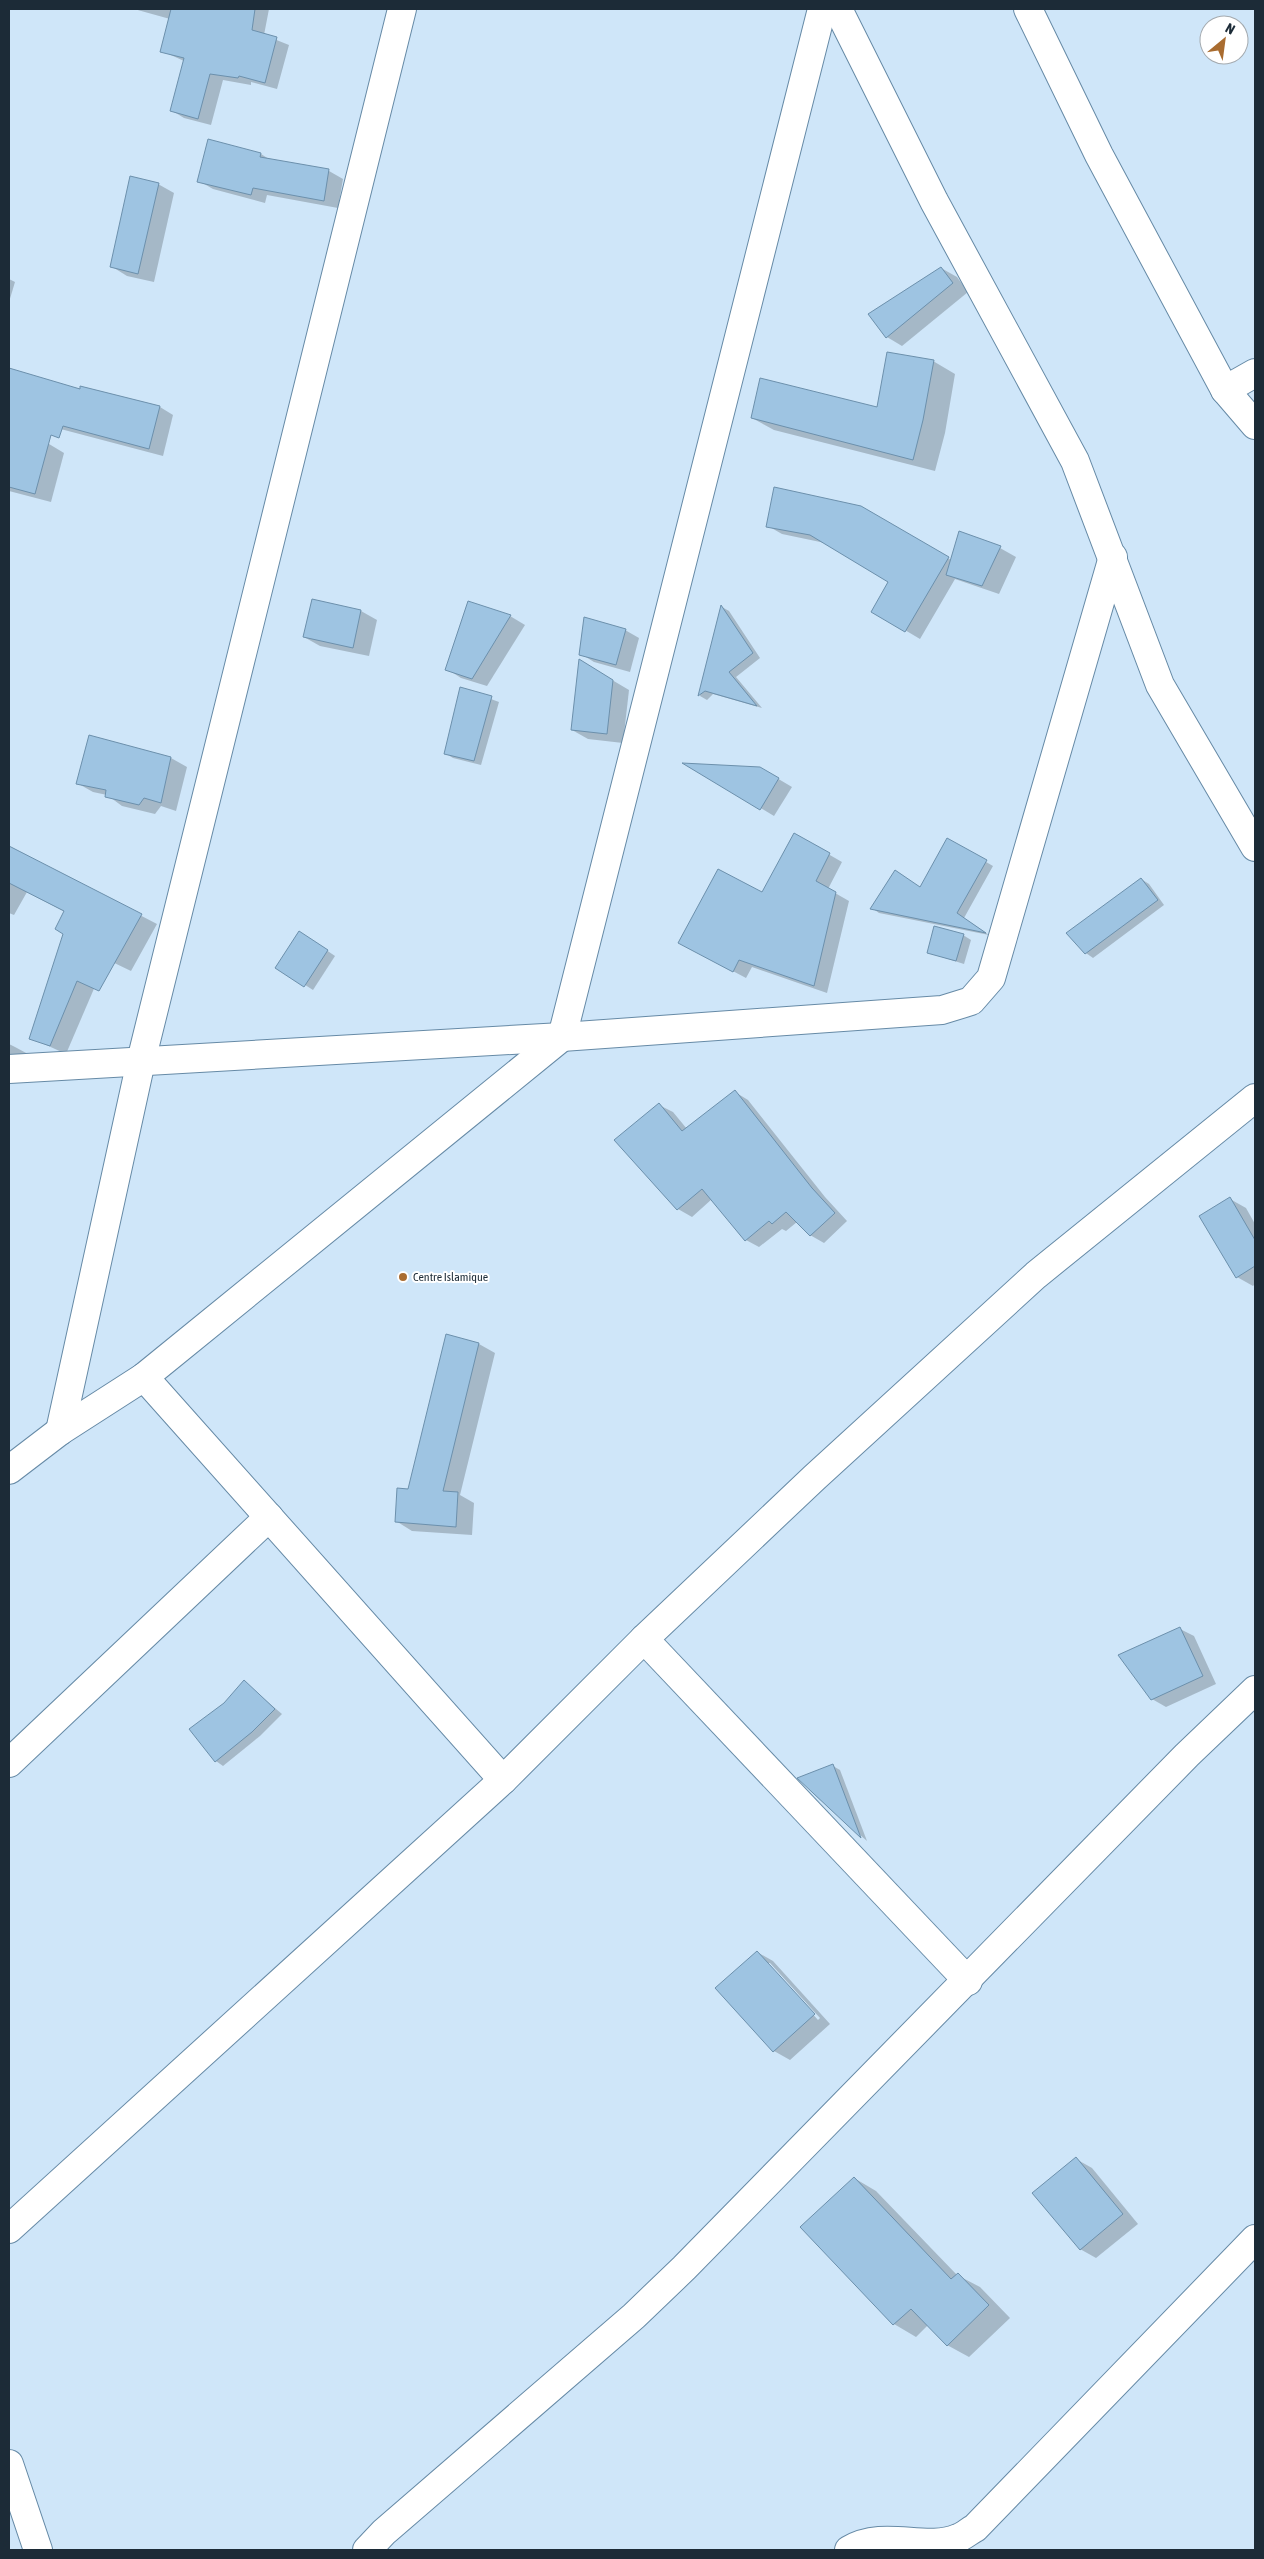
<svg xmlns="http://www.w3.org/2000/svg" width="1264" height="2559" font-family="'Asap Condensed',sans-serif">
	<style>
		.shadow { fill: #0003; fill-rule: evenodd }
		.building { fill: #9ec4e2; stroke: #6c90ac }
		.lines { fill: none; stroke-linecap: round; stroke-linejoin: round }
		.street-casing { stroke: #668aa6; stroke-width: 30 }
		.street { stroke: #fff; stroke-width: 28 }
		.poi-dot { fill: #a96c30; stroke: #fff; stroke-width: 2 }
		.labels { text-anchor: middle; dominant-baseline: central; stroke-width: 4; stroke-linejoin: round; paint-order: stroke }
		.poi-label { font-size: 12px; fill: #1c2b37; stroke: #fff; text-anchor: start }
	</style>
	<rect width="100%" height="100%" fill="#cfe6f9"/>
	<g class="shadow">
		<path d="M 134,9 L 269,9 L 264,35 L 289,45 L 277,89 L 251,82 L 251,85 L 223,80 L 211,125 L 184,118 L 171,110 L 184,61 L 162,51 L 170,19 Z"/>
		<path d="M 209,141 L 261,154 L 272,161 L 329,171 L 343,179 L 338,208 L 267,195 L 265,203 L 213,189 L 199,181 Z"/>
		<path d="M 158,184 L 174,193 L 154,282 L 127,276 L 111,266 Z"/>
		<path d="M 941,268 L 957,277 L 968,292 L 902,346 L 887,337 Z"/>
		<path d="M 9,279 L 15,282 L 9,302 Z"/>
		<path d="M 933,361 L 955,374 L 945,433 L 935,471 L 774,430 L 752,418 L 878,409 Z"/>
		<path d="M 81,387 L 160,407 L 173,415 L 163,456 L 53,427 Z"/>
		<path d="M 9,433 L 49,444 L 64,453 L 51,502 L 9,491 Z"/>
		<path d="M 861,507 L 951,560 L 1000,548 L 1016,557 L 999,594 L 955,579 L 920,639 L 873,611 L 889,582 L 825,543 L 782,534 L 768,526 Z"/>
		<path d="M 312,600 L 361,611 L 377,620 L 369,656 L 320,646 L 304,637 Z"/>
		<path d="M 469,603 L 510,616 L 525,625 L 487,686 L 461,678 L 447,669 Z"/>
		<path d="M 722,607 L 729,611 L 760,658 L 736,677 L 762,708 L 713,694 L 707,700 L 700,696 Z"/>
		<path d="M 625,630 L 639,638 L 630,672 L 594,662 L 581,654 Z"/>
		<path d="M 580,661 L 629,690 L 623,743 L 588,739 L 572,730 Z"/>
		<path d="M 461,688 L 499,702 L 481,765 L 453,758 L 445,753 Z"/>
		<path d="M 90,737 L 171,758 L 187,767 L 176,811 L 161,806 L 155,814 L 122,806 L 107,795 L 93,792 L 77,783 Z"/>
		<path d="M 687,764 L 760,768 L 792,787 L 774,816 Z"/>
		<path d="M 795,835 L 842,862 L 828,889 L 849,901 L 827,993 L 752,967 L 746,978 L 693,950 L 762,893 Z"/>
		<path d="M 948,840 L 993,866 L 964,918 L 989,935 L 879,913 L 872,908 L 921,889 Z"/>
		<path d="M 9,847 L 157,924 L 131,971 L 79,946 L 65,912 L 27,892 L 14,915 L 9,913 Z"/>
		<path d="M 1141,879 L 1149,884 L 1164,905 L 1093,958 L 1086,953 Z"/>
		<path d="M 963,935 L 971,940 L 964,964 L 929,953 Z"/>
		<path d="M 307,937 L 335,956 L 313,990 L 277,967 Z"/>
		<path d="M 56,961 L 99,977 L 66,1054 L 31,1038 Z"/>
		<path d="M 9,1044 L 15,1047 L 28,1054 L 9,1057 Z"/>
		<path d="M 735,1092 L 748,1100 L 825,1197 L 847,1221 L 824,1243 L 810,1235 L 797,1222 L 786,1231 L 782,1229 L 759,1247 L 746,1240 L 712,1199 L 692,1217 L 678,1209 L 616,1140 L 659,1105 L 673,1112 L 687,1129 Z"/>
		<path d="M 1230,1199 L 1246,1208 L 1255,1224 L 1255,1284 L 1253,1286 L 1237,1277 Z"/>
		<path d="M 447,1336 L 479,1344 L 495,1353 L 460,1495 L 474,1503 L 472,1535 L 412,1531 L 396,1521 L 409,1490 Z"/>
		<path d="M 1180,1629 L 1194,1636 L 1216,1684 L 1166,1707 L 1152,1699 Z"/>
		<path d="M 244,1682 L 282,1714 L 260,1736 L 223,1766 L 216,1761 L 225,1704 Z"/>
		<path d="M 833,1766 L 840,1770 L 867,1841 L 817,1797 L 799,1778 Z"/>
		<path d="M 757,1952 L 773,1961 L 830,2024 L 790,2060 L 774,2051 ZM 767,1963 L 770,1963 L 820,2018 L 818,2020 Z"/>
		<path d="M 1076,2159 L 1092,2168 L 1138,2224 L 1096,2258 L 1080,2249 Z"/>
		<path d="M 854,2178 L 876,2191 L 957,2275 L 980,2287 L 1010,2318 L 969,2357 L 947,2345 L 928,2325 L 916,2337 L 894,2324 L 802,2227 Z"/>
	</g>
	<g class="building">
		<path d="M 171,9 L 255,9 L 252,30 L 277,37 L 265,83 L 239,76 L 238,78 L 210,74 L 198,119 L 170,111 L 184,58 L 160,52 Z"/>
		<path d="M 208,139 L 261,153 L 260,157 L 329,169 L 324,201 L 253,188 L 251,195 L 197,182 Z"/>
		<path d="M 130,176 L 159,183 L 138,274 L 110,267 Z"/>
		<path d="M 941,267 L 953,283 L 886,338 L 868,314 Z"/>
		<path d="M 887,352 L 934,360 L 923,420 L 913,460 L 751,418 L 760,378 L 877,407 Z"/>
		<path d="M 9,368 L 80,389 L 80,386 L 160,406 L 149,449 L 63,426 L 59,438 L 51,435 L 35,494 L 9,487 Z"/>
		<path d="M 774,487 L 861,506 L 949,557 L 905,632 L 871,612 L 888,582 L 810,535 L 766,527 Z"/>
		<path d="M 959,531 L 1001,546 L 982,586 L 946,575 Z"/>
		<path d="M 312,599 L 361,610 L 353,648 L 303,637 Z"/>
		<path d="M 468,601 L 511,615 L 472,679 L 445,670 Z"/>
		<path d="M 721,605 L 753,653 L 729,672 L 757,706 L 705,691 L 698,696 Z"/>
		<path d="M 584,617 L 626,629 L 616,665 L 579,655 Z"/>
		<path d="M 579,659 L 613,680 L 607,734 L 571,730 Z"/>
		<path d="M 460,687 L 492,696 L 474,761 L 444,754 Z"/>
		<path d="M 89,735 L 171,757 L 161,803 L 144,798 L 139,805 L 105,797 L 106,790 L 76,784 Z"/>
		<path d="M 682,763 L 760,767 L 779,778 L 760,810 Z"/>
		<path d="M 794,833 L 830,853 L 816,881 L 836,892 L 814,986 L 739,960 L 733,972 L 678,943 L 718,869 L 762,892 Z"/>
		<path d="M 947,838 L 987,860 L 957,913 L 986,933 L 870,909 L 895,870 L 920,887 Z"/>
		<path d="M 9,846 L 142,914 L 99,991 L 77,981 L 50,1046 L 29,1039 L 63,934 L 55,929 L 64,911 L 9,883 Z"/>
		<path d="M 1141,878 L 1158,900 L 1085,954 L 1066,933 Z"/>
		<path d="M 934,926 L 964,934 L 956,961 L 927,953 Z"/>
		<path d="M 299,931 L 328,950 L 304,987 L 275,968 Z"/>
		<path d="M 735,1090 L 812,1188 L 835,1213 L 810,1236 L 786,1212 L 772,1224 L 769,1221 L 745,1241 L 702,1189 L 677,1210 L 614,1140 L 659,1103 L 682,1131 Z"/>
		<path d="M 1230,1197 L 1255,1240 L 1255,1266 L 1236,1278 L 1199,1216 Z"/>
		<path d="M 446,1334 L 479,1343 L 443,1491 L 458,1492 L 456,1527 L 395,1522 L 397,1488 L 408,1489 Z"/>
		<path d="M 1180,1627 L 1203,1676 L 1151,1700 L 1118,1655 Z"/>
		<path d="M 244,1680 L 275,1709 L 252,1732 L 215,1762 L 189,1729 L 224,1703 Z"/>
		<path d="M 833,1764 L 861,1838 L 797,1778 Z"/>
		<path d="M 757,1951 L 815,2014 L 773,2052 L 715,1988 Z"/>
		<path d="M 1076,2157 L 1123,2214 L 1080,2250 L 1032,2193 Z"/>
		<path d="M 854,2177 L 951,2279 L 958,2273 L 989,2305 L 947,2346 L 911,2309 L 893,2325 L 800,2227 Z"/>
	</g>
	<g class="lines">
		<defs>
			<g id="street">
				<path d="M 838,9 L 934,201 L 1075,461 L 1160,685 L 1255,847"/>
				<path d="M 1028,9 L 1099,155 L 1225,390 L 1255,425"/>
				<path d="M 1225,390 L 1255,373"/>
				<path d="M 9,1069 L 562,1037 L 942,1010 L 971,1001 L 991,978 L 1113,557"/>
				<path d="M 144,1377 L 503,1780"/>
				<path d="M 60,1431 L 141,1061 L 402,9"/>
				<path d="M 9,1470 L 60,1431 L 144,1377 L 562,1037 L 822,9"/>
				<path d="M 644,1639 L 968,1981"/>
				<path d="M 9,1763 L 269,1517"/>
				<path d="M 9,2229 L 503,1780 L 644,1639 L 814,1478 L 1036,1275 L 1255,1098"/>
				<path d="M 9,2464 L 38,2550"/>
				<path d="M 367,2550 L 384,2532 L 634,2316 L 684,2268 L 1187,1755 L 1255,1690"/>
				<path d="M 849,2550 C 885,2529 925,2552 958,2538 C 964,2536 969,2531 975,2528 L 1255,2239"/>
			</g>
		</defs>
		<use href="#street" class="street-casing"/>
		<use href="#street" class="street"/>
	</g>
	<circle class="poi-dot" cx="403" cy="1277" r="5"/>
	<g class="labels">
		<g class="poi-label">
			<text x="413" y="1277">Centre Islamique</text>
		</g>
	</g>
	<rect width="1264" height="2559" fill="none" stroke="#1c2b37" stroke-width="20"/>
	<g transform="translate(1224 40) rotate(29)"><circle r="24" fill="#ffffff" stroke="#a4aaaf"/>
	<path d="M0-4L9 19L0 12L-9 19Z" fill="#a96c30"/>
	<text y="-8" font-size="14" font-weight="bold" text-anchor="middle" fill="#1c2b37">N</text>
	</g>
</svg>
